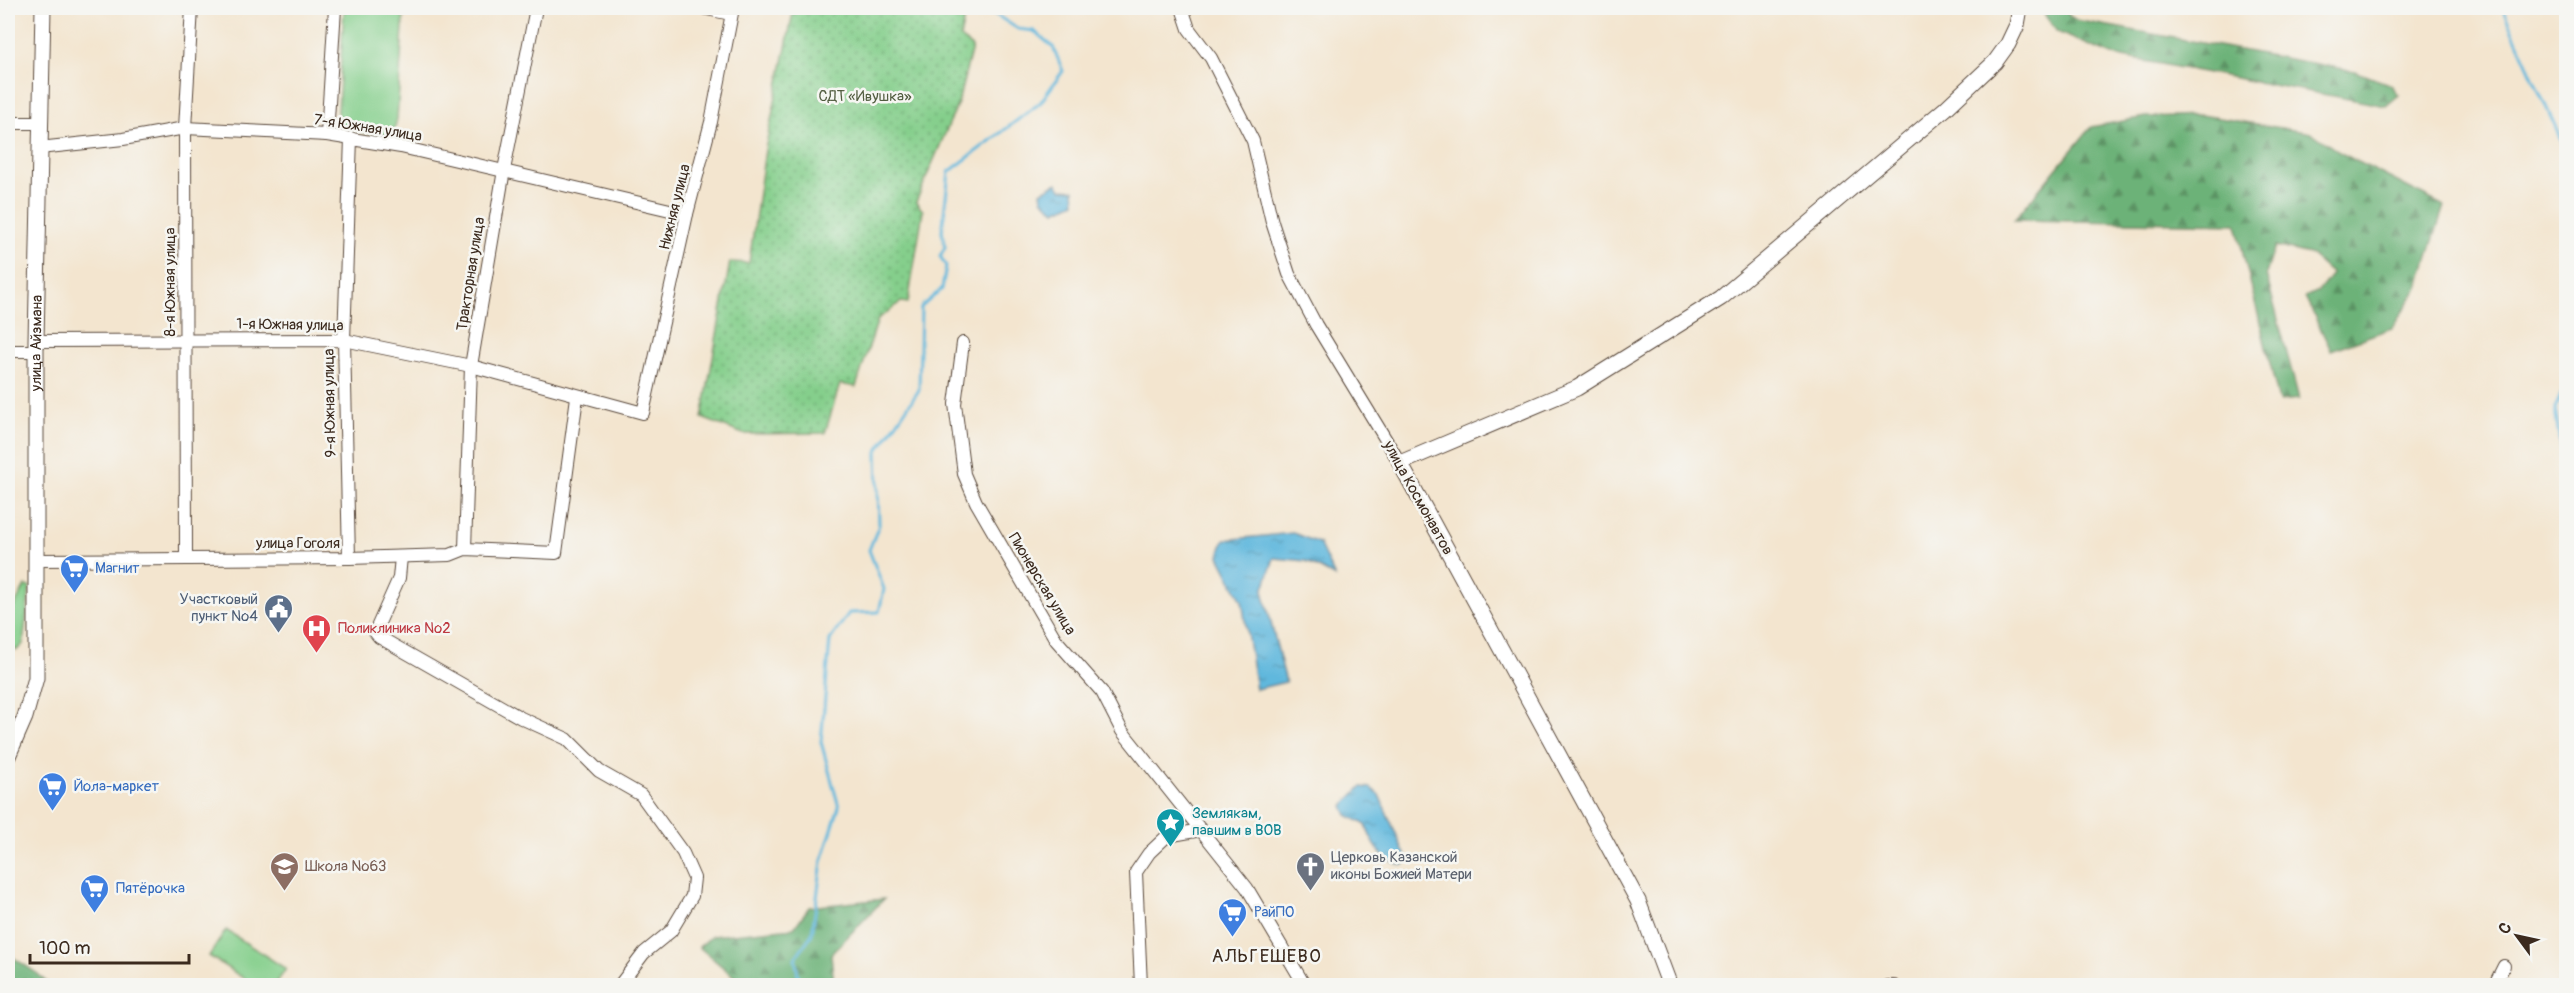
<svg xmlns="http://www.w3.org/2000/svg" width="2574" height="993" font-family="Pangolin,sans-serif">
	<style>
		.grass { fill: #85cf8c; stroke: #607c55; stroke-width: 1.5 }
		.forest { fill: url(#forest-firs); stroke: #546e4b; stroke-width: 1.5 }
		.garden { fill: url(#garden-dots); stroke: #607c55; stroke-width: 1.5 }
		.water { fill: url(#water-ripples); stroke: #4e717e; stroke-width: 1.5 }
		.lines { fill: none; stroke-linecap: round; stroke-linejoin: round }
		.stream { stroke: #60b8dd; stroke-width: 3 }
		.minor-casing { stroke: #574639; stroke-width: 14 }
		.tertiary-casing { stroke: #574639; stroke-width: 17 }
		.minor { stroke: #fff; stroke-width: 12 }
		.tertiary { stroke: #fff; stroke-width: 15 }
		.labels { text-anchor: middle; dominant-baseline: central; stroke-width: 5; stroke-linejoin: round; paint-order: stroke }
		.park-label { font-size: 15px; fill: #515c3f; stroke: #f6f6f2 }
		.street-label { font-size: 15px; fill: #3b2a1e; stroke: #f6f6f2 }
		.shop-label { font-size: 15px; fill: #366cbe; stroke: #f6f6f2; text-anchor: start }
		.service-label { font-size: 15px; fill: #4e5e75; stroke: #f6f6f2; text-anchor: end }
		.health-label { font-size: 15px; fill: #be3a42; stroke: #f6f6f2; text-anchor: start }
		.culture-label { font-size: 15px; fill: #0d838f; stroke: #f6f6f2; text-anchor: start }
		.worship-label { font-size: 15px; fill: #5b616d; stroke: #f6f6f2; text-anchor: start }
		.education-label { font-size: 15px; fill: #785e54; stroke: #f6f6f2; text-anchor: start }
		.quarter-label { font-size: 18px; letter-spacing: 1.5px; fill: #3b2a1e; stroke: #f6f6f2 }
	</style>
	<defs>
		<pattern id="forest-firs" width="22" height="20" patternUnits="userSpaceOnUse" patternTransform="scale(1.5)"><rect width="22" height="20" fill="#6cb278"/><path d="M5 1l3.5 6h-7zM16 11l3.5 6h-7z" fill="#5a9162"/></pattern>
		<pattern id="garden-dots" width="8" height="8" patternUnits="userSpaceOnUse" patternTransform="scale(1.5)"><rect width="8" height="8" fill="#85cf8c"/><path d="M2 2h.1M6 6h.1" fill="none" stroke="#6ea872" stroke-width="1.8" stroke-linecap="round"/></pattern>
		<pattern id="water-ripples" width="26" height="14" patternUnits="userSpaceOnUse" patternTransform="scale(1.5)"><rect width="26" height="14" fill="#60b8dd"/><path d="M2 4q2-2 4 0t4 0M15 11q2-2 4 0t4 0" fill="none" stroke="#5096b3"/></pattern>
	</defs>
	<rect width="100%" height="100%" fill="#f6f6f2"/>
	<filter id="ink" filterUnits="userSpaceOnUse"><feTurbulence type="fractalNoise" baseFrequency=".0167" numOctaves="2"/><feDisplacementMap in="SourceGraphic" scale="12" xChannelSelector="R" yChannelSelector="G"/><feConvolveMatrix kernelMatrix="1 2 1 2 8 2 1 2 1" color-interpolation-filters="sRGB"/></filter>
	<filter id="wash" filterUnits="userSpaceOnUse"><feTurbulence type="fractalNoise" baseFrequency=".008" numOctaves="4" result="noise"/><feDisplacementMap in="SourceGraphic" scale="24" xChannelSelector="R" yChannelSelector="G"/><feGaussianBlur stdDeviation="1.35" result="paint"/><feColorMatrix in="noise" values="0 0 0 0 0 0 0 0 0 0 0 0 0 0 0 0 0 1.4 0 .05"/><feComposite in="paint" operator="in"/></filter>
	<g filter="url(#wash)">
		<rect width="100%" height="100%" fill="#f3e5cf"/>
		<g class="grass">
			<path d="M 344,10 L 404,11 L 397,119 L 393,134 L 389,137 L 337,128 Z"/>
			<path d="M 25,586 L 30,587 L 23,644 L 17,650 L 8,646 L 8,618 Z"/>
			<path d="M 226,930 L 286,969 L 275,985 L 254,985 L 209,956 Z"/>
		</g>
		<g class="forest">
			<path d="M 2044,8 L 2070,8 L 2068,15 L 2076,20 L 2355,71 L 2391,85 L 2399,95 L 2386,106 L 2112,55 L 2057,32 L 2044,14 Z"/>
			<path d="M 2201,115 L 2312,133 L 2339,152 L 2444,206 L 2418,288 L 2392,328 L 2331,350 L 2305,297 L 2319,291 L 2332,274 L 2309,254 L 2275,246 L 2266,274 L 2299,399 L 2279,401 L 2236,224 L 2014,220 L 2091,127 L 2145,117 Z"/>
			<path d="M 884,899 L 831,954 L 834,985 L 744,985 L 699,947 L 712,936 L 794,928 L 809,907 Z"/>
			<path d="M 8,954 L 38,974 L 49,985 L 8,985 Z"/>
		</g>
		<path class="garden" d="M 794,8 L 966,8 L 960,38 L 972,47 L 958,103 L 916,202 L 923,211 L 908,303 L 901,302 L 878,319 L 856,387 L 840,384 L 825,433 L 743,434 L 702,418 L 730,262 L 749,263 L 765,150 Z"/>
		<g class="water">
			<path d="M 1057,183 L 1061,189 L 1074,190 L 1075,202 L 1055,211 L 1042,199 L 1041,192 Z"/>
			<path d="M 1293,533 L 1319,543 L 1335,577 L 1306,561 L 1274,558 L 1263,591 L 1286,682 L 1256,689 L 1242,601 L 1219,556 L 1224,540 Z"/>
			<path d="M 1361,787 L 1371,788 L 1379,795 L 1407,859 L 1404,865 C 1384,864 1371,842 1366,825 L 1347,815 L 1343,806 Z"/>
		</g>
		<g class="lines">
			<g class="stream">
				<path d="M 2502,8 L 2566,151"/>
				<path d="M 2566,383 L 2555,409 L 2566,486"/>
				<path d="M 800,986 L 795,958 L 812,934 L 822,861 L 839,807 L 821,742 L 830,640 L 849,613 L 879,612 L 884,589 L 869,550 L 879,525 L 877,452 L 919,390 L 921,307 L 942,289 L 946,266 L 940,256 L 945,247 L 942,231 L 949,172 L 1040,103 L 1063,71 L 1053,47 L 1034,31 L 1018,29 L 993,13 L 994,8"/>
			</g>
		</g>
	</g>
	<g filter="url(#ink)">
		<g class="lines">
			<defs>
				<g id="minor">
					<path d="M 702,8 L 731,14"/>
					<path d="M 1182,8 L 1189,29 L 1211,58 L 1253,141 L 1272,222 L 1289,274 L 1316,325 L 1400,463"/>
					<path d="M 8,123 L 40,123"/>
					<path d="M 327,135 L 335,8"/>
					<path d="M 39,148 L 123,139 L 185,128 L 327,135 L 401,147 L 687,214"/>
					<path d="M 36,341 L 344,340 L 471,366 L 643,413 L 687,214 L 711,122 L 733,8"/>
					<path d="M 963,343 L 955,404 L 964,474 L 976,502 L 1056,640 L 1102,692 L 1122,731 L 1247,888 L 1305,986"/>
					<path d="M 8,351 L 36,351"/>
					<path d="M 465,549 L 471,366 L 504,170 L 536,8"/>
					<path d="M 401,557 L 399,578 L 375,632 L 379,637 L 521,718 L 567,739 L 599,771 L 641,795 L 683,853 L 694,878 L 692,896 L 671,931 L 644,953 L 619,986"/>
					<path d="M 186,558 L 185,128 L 192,8"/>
					<path d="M 349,558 L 344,340 L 351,138"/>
					<path d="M 38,560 L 349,558 L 450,555 L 465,549 L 556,553 L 577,397"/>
					<path d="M 1141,986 L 1136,872 L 1149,853 L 1167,836 L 1201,830"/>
					<path d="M 1888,986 L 1894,986"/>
					<path d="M 2494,986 L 2504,966"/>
				</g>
				<g id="tertiary">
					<path id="s1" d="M 8,756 L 25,717 L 36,678 L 36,341 L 43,8"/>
					<path d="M 1670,986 L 1638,901 L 1400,463 L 1577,388 L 1721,298 L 1945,109 L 1995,62 L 2008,44 L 2017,25 L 2020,8"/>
				</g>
			</defs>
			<use href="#minor" class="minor-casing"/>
			<use href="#tertiary" class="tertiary-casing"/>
			<use href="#minor" class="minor"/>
			<use href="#tertiary" class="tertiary"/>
		</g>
	</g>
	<defs>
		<symbol id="supermarket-pin" viewBox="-11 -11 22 30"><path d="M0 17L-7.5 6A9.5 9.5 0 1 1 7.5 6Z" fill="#3f7fe0" stroke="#f6f6f2"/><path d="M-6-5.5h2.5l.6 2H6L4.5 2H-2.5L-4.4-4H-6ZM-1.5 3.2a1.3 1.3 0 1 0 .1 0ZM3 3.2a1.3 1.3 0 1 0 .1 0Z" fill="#fff"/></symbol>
		<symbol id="civic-pin" viewBox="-11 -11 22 30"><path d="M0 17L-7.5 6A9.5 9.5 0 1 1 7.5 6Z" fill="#5c6f8a" stroke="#f6f6f2"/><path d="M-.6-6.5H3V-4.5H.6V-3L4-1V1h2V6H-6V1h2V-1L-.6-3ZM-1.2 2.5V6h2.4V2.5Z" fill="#fff"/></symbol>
		<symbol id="hospital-pin" viewBox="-11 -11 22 30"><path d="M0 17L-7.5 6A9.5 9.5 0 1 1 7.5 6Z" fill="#e0444e" stroke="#f6f6f2"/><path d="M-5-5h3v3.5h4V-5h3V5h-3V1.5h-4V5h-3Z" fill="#fff"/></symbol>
		<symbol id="sight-pin" viewBox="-11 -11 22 30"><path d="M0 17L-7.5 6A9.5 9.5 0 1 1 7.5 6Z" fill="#0f9aa8" stroke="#f6f6f2"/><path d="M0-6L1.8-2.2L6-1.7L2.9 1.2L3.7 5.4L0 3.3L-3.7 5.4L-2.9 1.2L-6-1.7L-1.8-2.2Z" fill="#fff"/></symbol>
		<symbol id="school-pin" viewBox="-11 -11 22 30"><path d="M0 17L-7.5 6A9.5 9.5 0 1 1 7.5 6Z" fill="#8d6e63" stroke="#f6f6f2"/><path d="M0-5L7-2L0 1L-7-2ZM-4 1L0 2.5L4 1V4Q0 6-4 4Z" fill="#fff"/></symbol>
		<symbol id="church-pin" viewBox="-11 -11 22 30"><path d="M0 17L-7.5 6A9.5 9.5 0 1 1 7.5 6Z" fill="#6b7280" stroke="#f6f6f2"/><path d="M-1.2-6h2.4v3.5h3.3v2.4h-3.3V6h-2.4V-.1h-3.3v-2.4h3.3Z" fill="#fff"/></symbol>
	</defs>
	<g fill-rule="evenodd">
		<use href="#supermarket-pin" x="58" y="552" width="33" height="45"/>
		<use href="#civic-pin" x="262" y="592" width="33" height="45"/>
		<use href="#hospital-pin" x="300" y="612" width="33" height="45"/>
		<use href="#supermarket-pin" x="36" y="770" width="33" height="45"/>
		<use href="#sight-pin" x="1154" y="806" width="33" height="45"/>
		<use href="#school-pin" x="268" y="850" width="33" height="45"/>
		<use href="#church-pin" x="1294" y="850" width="33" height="45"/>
		<use href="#supermarket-pin" x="78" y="872" width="33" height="45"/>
		<use href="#supermarket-pin" x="1216" y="896" width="33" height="45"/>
	</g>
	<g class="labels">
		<g class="park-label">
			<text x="865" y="96">СДТ «Ивушка»</text>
		</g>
		<g class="street-label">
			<text transform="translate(368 128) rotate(9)">7-я Южная улица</text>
			<text transform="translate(675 207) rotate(-76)">Нижняя улица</text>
			<text transform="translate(471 274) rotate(-81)">Тракторная улица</text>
			<text transform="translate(170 282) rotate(-90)">8-я Южная улица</text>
			<text transform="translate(290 325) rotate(1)">1-я Южная улица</text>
			<text stroke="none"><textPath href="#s1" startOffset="418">улица Айзмана</textPath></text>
			<text transform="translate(330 403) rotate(-91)">9-я Южная улица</text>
			<text transform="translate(1418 498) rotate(61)">улица Космонавтов</text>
			<text x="298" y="543">улица Гоголя</text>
			<text transform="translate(1042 584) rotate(59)">Пионерская улица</text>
		</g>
		<g class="shop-label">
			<text x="95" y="568">Магнит</text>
			<text x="74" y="786">Йола-маркет</text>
			<text x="116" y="888">Пятёрочка</text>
			<text x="1254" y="912">РайПО</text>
		</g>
		<g class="service-label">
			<text x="258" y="599">Участковый<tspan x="258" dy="17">пункт №4</tspan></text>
		</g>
		<g class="health-label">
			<text x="338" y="628">Поликлиника №2</text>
		</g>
		<g class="culture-label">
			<text x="1192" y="813">Землякам,<tspan x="1192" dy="17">павшим в ВОВ</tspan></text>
		</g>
		<g class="worship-label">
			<text x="1331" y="857">Церковь Казанской<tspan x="1331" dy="17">иконы Божией Матери</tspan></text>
		</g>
		<g class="education-label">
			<text x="305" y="866">Школа №63</text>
		</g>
		<g class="quarter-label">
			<text x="1267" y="956">АЛЬГЕШЕВО</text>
		</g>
	</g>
	<rect width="2574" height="993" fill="none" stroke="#f6f6f2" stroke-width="30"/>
	<g transform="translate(2517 936) rotate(303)" stroke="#f6f6f2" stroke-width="4.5" paint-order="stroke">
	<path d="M0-4.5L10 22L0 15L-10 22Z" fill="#3b2a1e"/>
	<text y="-9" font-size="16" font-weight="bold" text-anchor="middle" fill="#3b2a1e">С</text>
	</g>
	<path d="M30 954v9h159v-9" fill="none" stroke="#3b2a1e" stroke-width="3"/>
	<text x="39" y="954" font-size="18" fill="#3b2a1e" stroke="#f6f6f2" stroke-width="4.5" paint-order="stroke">100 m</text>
</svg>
